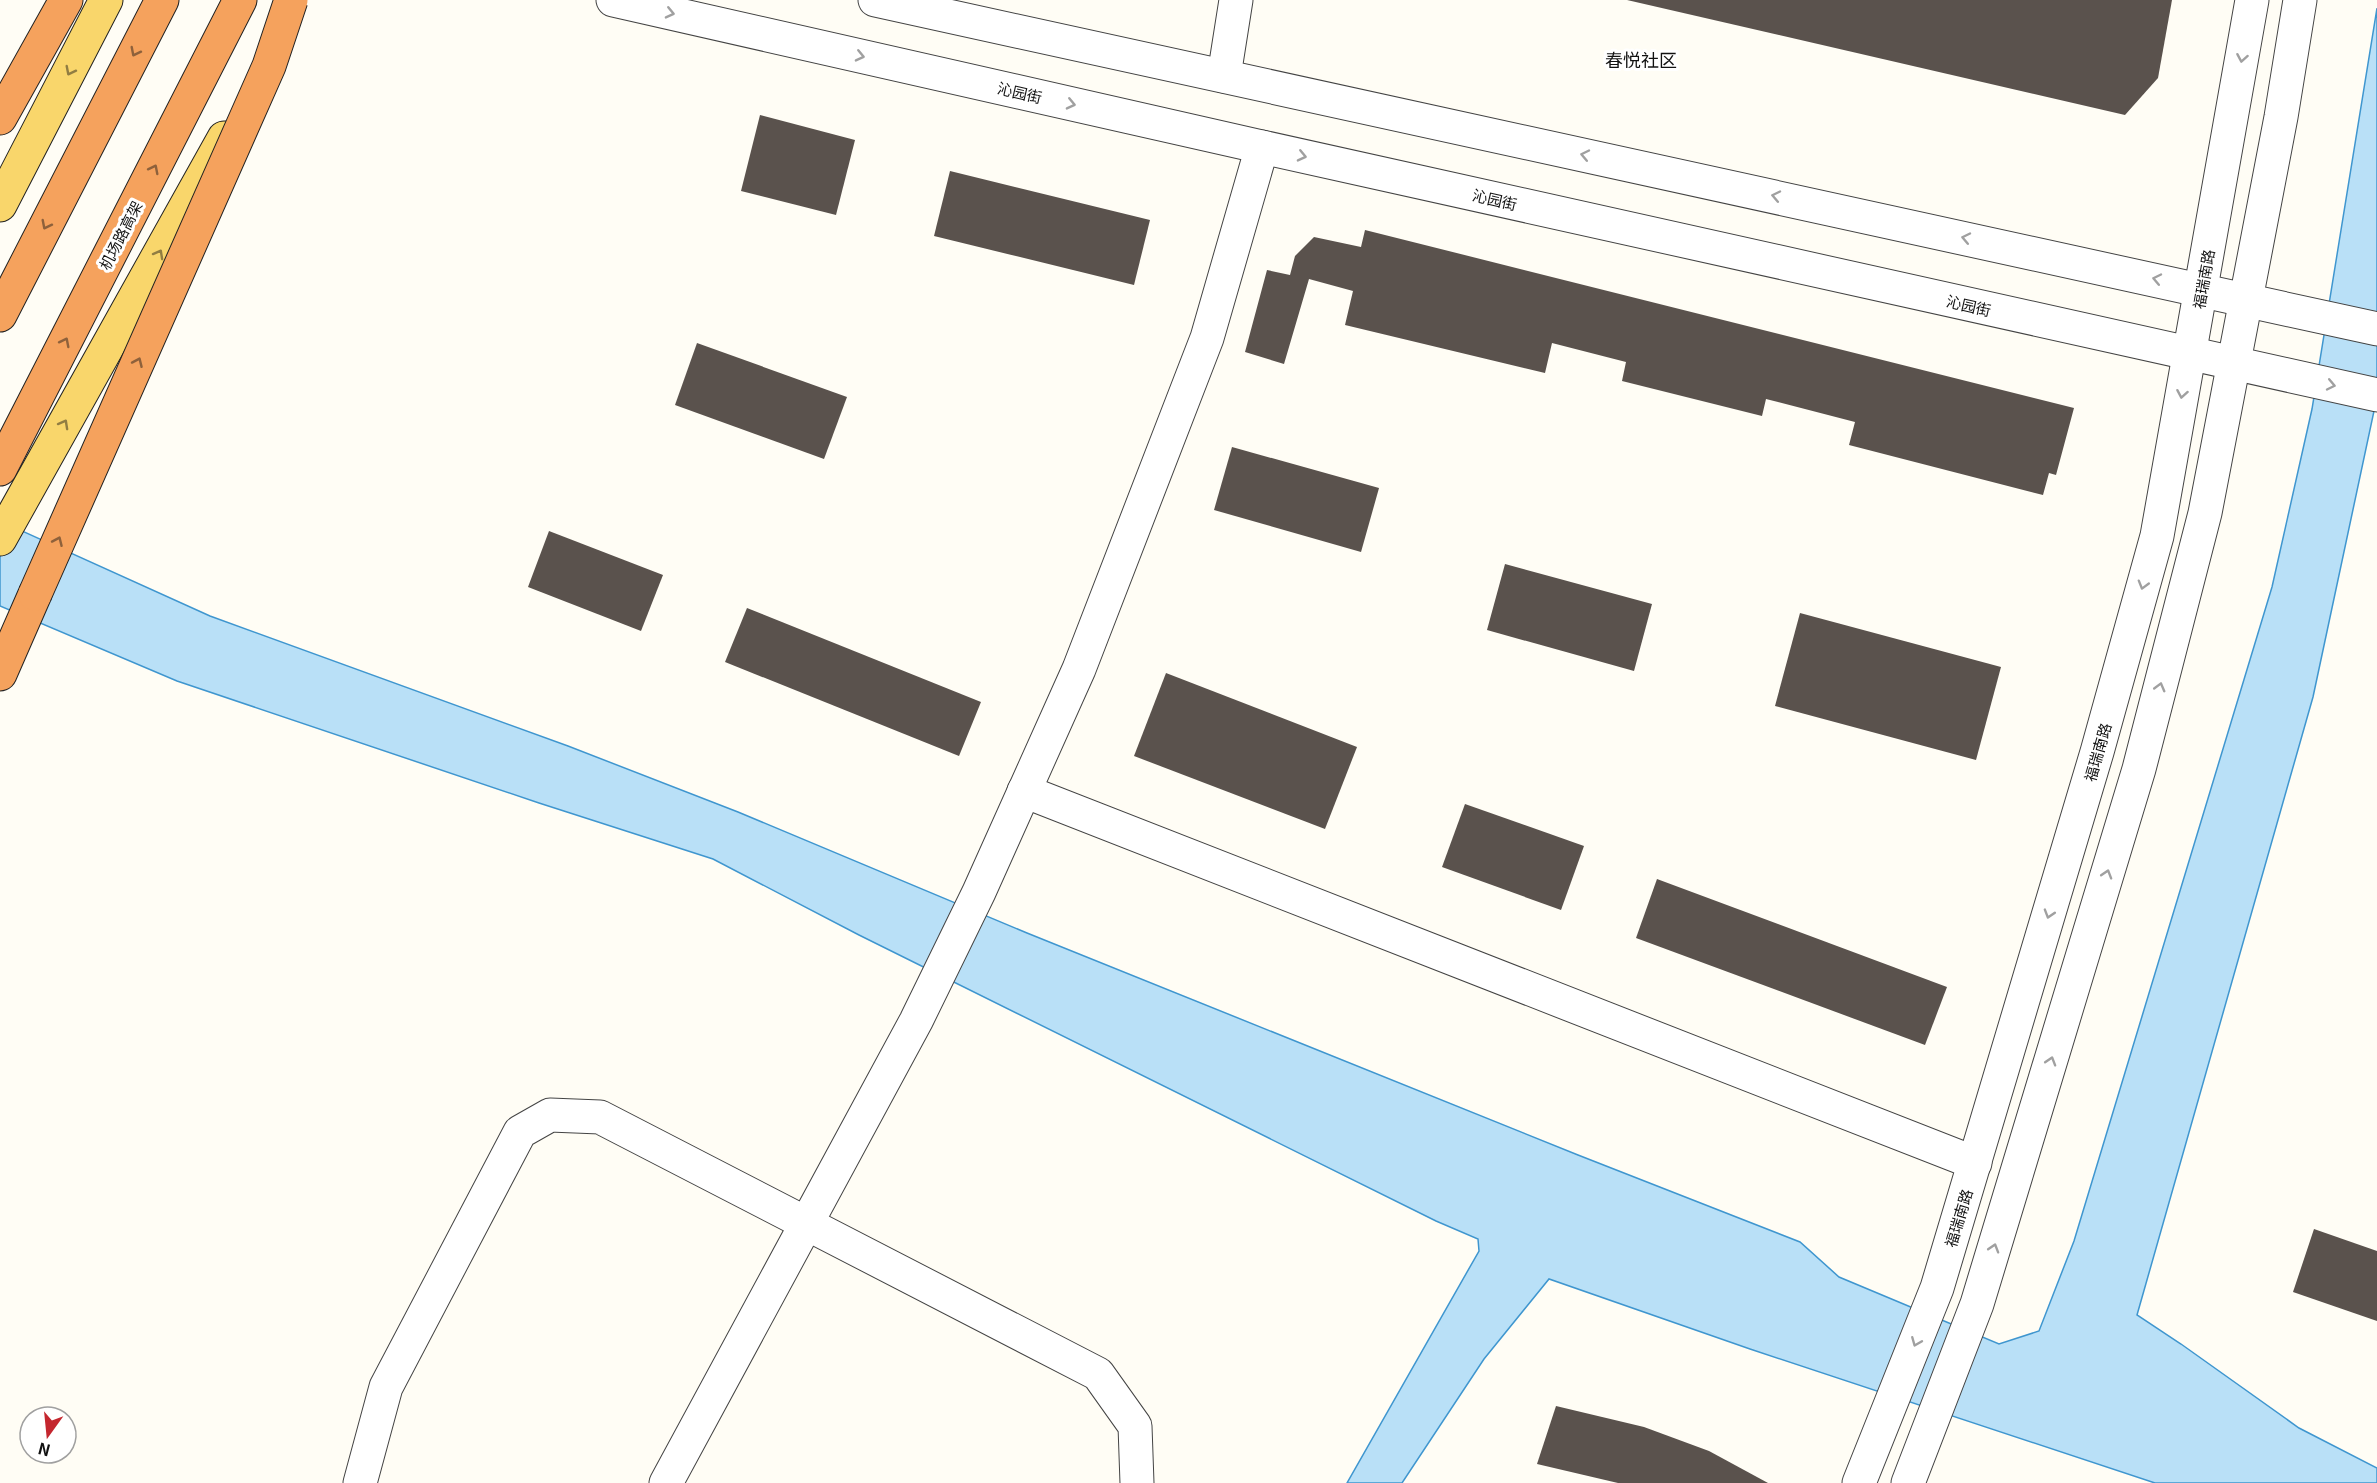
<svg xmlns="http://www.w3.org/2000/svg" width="2377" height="1483" font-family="Georgia,'Noto Sans SC',serif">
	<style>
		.water { fill: #b9e0f7; stroke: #3f96cf; stroke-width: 1.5 }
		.building { fill: #5a524d }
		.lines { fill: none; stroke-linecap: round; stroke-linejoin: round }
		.minor-casing { stroke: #444; stroke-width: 35 }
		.major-casing { stroke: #222; stroke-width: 35 }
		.highway-casing { stroke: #222; stroke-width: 35 }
		.minor { stroke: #fff; stroke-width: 33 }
		.major { stroke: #f9d66b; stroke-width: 33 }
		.highway { stroke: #f5a25d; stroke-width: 33 }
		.highway-bridge-casing { stroke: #222; stroke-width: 35; stroke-linecap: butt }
		.highway-bridge { stroke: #f5a25d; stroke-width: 33 }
		.oneway { stroke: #a0a0a0 }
		.oneway2 { stroke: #8e613b }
		.oneway3 { stroke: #917d42 }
		.labels { text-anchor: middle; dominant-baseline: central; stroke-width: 6; stroke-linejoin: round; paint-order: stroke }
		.street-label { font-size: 15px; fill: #111; stroke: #fff }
		.quarter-label { font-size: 18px; fill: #111; stroke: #fff }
	</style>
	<rect width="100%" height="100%" fill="#fffdf5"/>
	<path class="water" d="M 2377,8 L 2377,397 L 2313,697 L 2137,1315 L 2181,1344 L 2299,1428 L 2377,1468 L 2377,1483 L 2155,1483 L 1750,1349 L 1549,1279 L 1484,1359 L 1402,1483 L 1347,1483 L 1479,1251 L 1478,1239 L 1436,1221 L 859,935 L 713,859 L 539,803 L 177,681 L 0,606 L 0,521 L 210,616 L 568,746 L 738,812 L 1027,933 L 1578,1155 L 1800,1242 L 1839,1277 L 1999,1344 L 2039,1331 L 2074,1241 L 2272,587 L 2312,409 Z"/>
	<g class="building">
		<path d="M 1627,0 L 2172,0 L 2158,78 L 2125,115 Z"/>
		<path d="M 760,115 L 855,140 L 836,215 L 741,191 Z"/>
		<path d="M 950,171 L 1150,220 L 1134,285 L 934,236 Z"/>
		<path d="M 1365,230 L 2074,408 L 2056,475 L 2049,473 L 2043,495 L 1849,445 L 1855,422 L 1766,399 L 1762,416 L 1622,381 L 1626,362 L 1552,343 L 1545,373 L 1345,325 L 1353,291 L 1309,279 L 1284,364 L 1245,352 L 1267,270 L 1290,275 L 1295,256 L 1314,237 L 1361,247 Z"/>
		<path d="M 697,343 L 847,397 L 824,459 L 675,405 Z"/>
		<path d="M 1232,447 L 1379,488 L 1361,552 L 1214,510 Z"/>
		<path d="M 549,531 L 663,575 L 641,631 L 528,587 Z"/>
		<path d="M 1505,564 L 1652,604 L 1634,671 L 1487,630 Z"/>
		<path d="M 747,608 L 981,702 L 959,756 L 725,662 Z"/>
		<path d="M 1800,613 L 2001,667 L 1976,760 L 1775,706 Z"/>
		<path d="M 1166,673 L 1357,747 L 1325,829 L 1134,756 Z"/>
		<path d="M 1465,804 L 1584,846 L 1561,910 L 1442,867 Z"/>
		<path d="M 1657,879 L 1947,987 L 1925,1045 L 1636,938 Z"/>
		<path d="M 2314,1229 L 2377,1251 L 2377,1321 L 2293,1292 Z"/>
		<path d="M 1556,1406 L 1644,1427 L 1709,1451 L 1768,1483 L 1618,1483 L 1537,1464 Z"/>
	</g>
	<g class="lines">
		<defs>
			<g id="minor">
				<path d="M 613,0 L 1262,147 L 2377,395"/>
				<path d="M 875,0 L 2377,329"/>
				<path d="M 1224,76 L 1236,0"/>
				<path d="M 1024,791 L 1975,1163"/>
				<path d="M 360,1483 L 386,1387 L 520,1132 L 550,1115 L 600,1117 L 1098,1374 L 1135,1426 L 1137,1483"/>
				<path d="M 666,1483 L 916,1021 L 979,892 L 1079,669 L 1207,338 L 1262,147"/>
				<path d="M 1859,1483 L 1937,1288 L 2097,752 L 2157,536 L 2252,0"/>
				<path d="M 1908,1483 L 1977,1304 L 2139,769 L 2205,513 L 2281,117 L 2300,0"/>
			</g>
			<g id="major">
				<path d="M 0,205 L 106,0"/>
				<path d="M 0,539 L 224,138"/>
			</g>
			<g id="highway">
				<path d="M 0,118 L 66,0"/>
				<path d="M 0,315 L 162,0"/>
				<path d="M 0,469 L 240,0"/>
				<path d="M 0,674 L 35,594"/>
			</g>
		</defs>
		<use href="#minor" class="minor-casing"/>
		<use href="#major" class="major-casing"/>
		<use href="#highway" class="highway-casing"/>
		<use href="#minor" class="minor"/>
		<use href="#major" class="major"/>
		<use href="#highway" class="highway"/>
		<defs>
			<path id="highway-bridge" d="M 35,594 L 269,66 L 291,0"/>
		</defs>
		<use href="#highway-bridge" class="highway-bridge-casing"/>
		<use href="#highway-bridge" class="highway-bridge"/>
	</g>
	<defs><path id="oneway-chevron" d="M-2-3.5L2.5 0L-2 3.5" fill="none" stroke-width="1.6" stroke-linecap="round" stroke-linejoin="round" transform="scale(1.5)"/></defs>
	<g class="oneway">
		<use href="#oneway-chevron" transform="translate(670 13) rotate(13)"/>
		<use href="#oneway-chevron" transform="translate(860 56) rotate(13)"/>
		<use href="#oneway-chevron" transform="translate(2242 58) rotate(100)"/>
		<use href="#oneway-chevron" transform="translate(1071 104) rotate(13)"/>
		<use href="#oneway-chevron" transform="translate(1585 155) rotate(-168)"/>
		<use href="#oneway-chevron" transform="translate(1302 156) rotate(13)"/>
		<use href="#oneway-chevron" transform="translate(1776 196) rotate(-168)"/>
		<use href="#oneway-chevron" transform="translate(1966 238) rotate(-168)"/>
		<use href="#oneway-chevron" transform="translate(2157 279) rotate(-168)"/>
		<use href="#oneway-chevron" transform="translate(2331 385) rotate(12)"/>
		<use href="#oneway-chevron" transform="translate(2182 394) rotate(100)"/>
		<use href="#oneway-chevron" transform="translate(2143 585) rotate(106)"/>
		<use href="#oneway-chevron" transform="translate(2160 687) rotate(-75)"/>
		<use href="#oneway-chevron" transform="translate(2107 874) rotate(-73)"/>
		<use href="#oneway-chevron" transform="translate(2049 914) rotate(107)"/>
		<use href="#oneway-chevron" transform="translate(2051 1061) rotate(-73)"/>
		<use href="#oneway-chevron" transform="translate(1994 1248) rotate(-73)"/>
		<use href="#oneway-chevron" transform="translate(1916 1342) rotate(112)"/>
	</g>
	<g class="oneway2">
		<use href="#oneway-chevron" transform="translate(135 52) rotate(117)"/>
		<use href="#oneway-chevron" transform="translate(154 169) rotate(-63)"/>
		<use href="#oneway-chevron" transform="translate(46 225) rotate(117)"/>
		<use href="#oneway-chevron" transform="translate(65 342) rotate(-63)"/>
		<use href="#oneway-chevron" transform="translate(138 362) rotate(-66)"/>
		<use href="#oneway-chevron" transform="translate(58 541) rotate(-66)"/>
	</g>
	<g class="oneway3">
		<use href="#oneway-chevron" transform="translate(70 71) rotate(117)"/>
		<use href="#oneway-chevron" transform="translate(159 254) rotate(-61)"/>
		<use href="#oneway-chevron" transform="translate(64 424) rotate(-61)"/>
	</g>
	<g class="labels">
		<g class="street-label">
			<text transform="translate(1020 92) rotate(13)">沁园街</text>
			<text transform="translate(1495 199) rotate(13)">沁园街</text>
			<text transform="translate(120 235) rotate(-63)">机场路高架</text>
			<text transform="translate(2203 279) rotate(-80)">福瑞南路</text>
			<text transform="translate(1969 305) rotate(13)">沁园街</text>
			<text transform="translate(2097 752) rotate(-74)">福瑞南路</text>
			<text transform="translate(1958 1218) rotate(-73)">福瑞南路</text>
		</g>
		<g class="quarter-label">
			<text x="1641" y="59">春悦社区</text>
		</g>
	</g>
	<g transform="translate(48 1435) rotate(195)"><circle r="28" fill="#ffffff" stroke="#a0a0a0" stroke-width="1.5"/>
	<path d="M0-4.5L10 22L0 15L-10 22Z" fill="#c4262e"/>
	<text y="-9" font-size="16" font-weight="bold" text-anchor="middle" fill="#111111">N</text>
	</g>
</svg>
